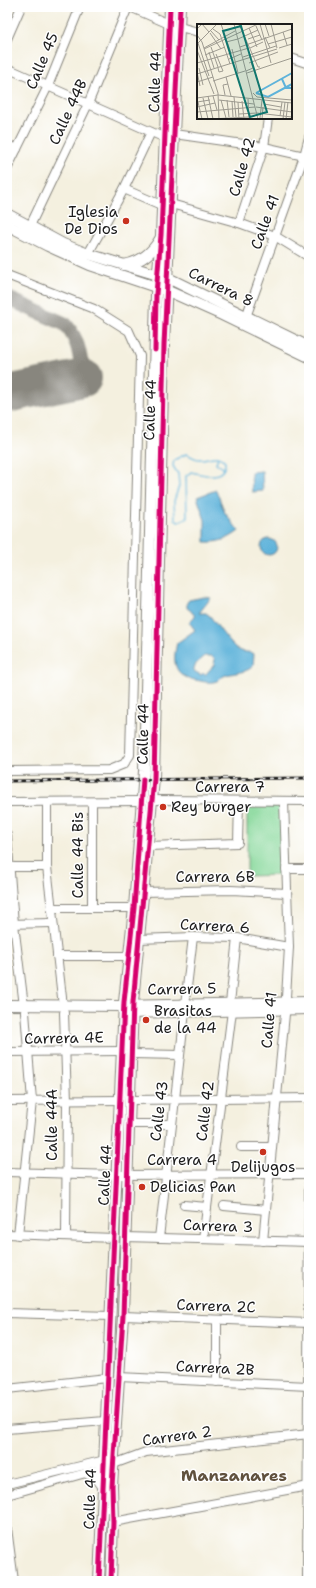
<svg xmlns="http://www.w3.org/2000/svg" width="316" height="1588" font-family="'Shantell Sans',sans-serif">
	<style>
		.green { fill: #84d798; stroke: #507a5a }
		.water { fill: #5eb3da; stroke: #3d687b; fill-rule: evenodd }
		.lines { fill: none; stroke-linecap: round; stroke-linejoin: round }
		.stream { stroke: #5eb3da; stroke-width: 1.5 }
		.taxiway { stroke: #88867e; stroke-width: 15 }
		.runway { stroke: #88867e; stroke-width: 38 }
		.minor-casing { stroke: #88867e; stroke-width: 10 }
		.major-casing { stroke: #88867e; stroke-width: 12 }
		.minor { stroke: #fff; stroke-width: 8 }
		.major { stroke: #fff; stroke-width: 10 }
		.rail-casing { stroke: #1c1c1c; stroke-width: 3 }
		.rail { stroke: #fff; stroke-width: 1.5; stroke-dasharray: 4.5; stroke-linecap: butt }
		.cycleway-casing { stroke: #fff; stroke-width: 8 }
		.cycleway { stroke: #d6006c; stroke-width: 5 }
		.poi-dot { fill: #c8321e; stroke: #fff; stroke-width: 1.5 }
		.labels { text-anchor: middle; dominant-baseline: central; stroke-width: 3; stroke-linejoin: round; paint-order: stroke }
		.street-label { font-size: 15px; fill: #1c1c1c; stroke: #fff }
		.poi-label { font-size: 15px; fill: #1c1c1c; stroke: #fff; text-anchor: start }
		.neighbourhood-label { font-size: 16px; font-weight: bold; fill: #60513e; stroke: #fff }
		.inset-river { fill: none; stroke: #5eb3da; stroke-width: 2 }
		.inset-road { fill: none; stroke: #9e9b91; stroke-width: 1 }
		.view { fill: #0f766e; fill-opacity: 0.15; stroke: #0f766e; stroke-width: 2 }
		.inset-edge { fill: none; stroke: #1c1c1c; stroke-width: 2 }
	</style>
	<rect width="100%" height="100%" fill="#fff"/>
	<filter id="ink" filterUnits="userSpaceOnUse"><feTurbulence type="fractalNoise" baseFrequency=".025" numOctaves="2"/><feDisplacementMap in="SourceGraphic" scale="8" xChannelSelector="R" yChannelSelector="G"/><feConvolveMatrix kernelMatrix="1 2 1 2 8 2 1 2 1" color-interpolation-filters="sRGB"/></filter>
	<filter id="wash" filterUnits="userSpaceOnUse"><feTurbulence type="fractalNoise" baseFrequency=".012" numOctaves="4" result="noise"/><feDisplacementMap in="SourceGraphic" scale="16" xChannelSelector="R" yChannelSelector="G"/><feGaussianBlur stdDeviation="0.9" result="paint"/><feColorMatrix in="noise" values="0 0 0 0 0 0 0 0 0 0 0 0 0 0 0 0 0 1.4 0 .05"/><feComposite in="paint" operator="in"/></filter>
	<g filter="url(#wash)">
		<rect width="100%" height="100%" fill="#f4f0df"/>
		<path class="green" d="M 283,804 L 284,875 L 247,876 L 247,805 Z"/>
		<g class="water">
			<path d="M 262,471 L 263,491 L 252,492 L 251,472 Z"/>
			<path d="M 216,490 L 225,513 L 239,531 C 229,539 218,543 205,542 L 205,520 L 197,497 Z"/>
			<circle cx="269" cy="547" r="8"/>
			<path d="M 204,597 L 211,598 L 199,613 L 206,613 L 210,616 C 217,625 230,645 239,650 C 244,653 249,651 254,654 L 253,666 C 244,676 226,670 217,681 C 208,684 203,681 195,680 C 174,676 172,662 177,643 L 195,630 L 189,622 L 195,616 L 190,610 L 187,608 L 187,602 L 189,600 ZM 205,656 L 212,656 L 215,659 L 214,665 L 205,675 L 203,673 L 201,675 L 194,671 C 193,664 200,661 205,656 Z"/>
		</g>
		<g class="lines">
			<g class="stream">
				<path d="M 186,454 C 190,455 195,459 199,459 C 209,460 216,452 225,461 C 226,481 203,475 191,472 L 186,476 L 187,518 L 178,522 L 175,519 L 174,501 L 179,486 L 178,474 L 173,466 L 174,460 Z"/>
				<path d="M 218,457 L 216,463 L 223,468"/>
			</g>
			<path class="taxiway" d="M 7,298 L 65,324 C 80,341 80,357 83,378"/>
			<path class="runway" d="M 7,394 L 83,378"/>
		</g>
	</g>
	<g filter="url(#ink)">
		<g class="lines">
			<defs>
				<g id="minor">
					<path d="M 130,7 L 169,24"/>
					<path d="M 180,27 L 198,32"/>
					<path d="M 7,39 L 21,7"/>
					<path d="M 291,58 L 309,64"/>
					<path d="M 7,68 L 165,138"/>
					<path d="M 174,134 L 264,147 L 309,157"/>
					<path d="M 7,144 L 17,149"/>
					<path d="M 7,169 L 48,86 L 80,7"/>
					<path d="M 124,189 L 161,205"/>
					<path d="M 171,204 L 239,223 L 275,236 L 309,257"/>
					<path d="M 239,223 L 264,147 L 268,118"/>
					<path d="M 30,226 L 88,104 L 128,7"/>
					<path d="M 88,254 L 124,189 L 151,132"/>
					<path d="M 7,275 L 94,309 L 129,331 L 140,356 L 130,755 L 124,764 L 109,770 L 7,771"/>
					<path d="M 246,317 L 304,156 L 309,137"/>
					<path d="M 152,800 L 309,801"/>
					<path d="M 7,802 L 142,801"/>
					<path d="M 47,802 L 47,867 L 63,1006"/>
					<path d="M 7,835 L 14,924 L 24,1006"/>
					<path d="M 148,846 L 238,843 L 239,801"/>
					<path d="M 9,867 L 47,867"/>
					<path d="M 286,869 L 309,869"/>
					<path d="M 143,892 L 231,890 L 287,893"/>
					<path d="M 92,907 L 92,802"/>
					<path d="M 51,908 L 134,908"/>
					<path d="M 7,924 L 52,923"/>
					<path d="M 139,939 L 193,937 L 237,938 L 289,947"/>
					<path d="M 57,956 L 129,956"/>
					<path d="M 230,1003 L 237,938"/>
					<path d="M 185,1004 L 193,937"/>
					<path d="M 64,1013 L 67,1101 L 66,1236"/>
					<path d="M 7,1052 L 122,1051"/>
					<path d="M 132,1054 L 180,1055"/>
					<path d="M 130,1100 L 309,1098"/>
					<path d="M 7,1101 L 120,1100"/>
					<path d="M 129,1124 L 172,1124"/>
					<path d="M 241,1147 L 272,1147"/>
					<path d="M 7,1172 L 117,1175 L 309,1174"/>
					<path d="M 184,1205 L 207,1207"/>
					<path d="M 224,1206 L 266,1210"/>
					<path d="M 7,1234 L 114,1238"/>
					<path d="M 18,1235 L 32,1101 L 25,1012"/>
					<path d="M 125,1237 L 309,1242"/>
					<path d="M 159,1238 L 185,1012"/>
					<path d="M 203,1239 L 232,1011"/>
					<path d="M 263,1241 L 285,1014 L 289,947 L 284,801"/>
					<path d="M 7,1313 L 110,1316"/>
					<path d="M 123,1316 L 309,1323"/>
					<path d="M 217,1320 L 217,1382"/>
					<path d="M 119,1377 L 309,1386"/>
					<path d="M 7,1389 L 107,1378"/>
					<path d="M 7,1429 L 105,1421"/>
					<path d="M 7,1484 L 109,1459"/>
					<path d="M 7,1495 L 100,1469 L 146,1452 L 309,1434"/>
					<path d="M 113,1522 L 309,1486"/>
					<path d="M 7,1528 L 14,1581"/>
					<path d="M 307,1581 L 309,1180"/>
				</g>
				<g id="major">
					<path d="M 7,214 L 63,244 L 88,254 L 168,278 L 309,347"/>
					<path d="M 7,225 L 48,246 L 90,265 L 168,291 L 222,315 L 309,357"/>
					<path d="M 124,265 C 141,262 152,253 160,239"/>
					<path d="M 7,1005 L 120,1006 L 309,1002"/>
					<path d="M 127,1013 L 309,1009"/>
					<path d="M 87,1473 L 97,1478 L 103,1486"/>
					<path d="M 99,1581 L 124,1002 L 134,908 L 144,771 L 156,294 L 161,235 L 170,7"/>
					<path d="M 111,1581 L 113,1522 L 112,1486 L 123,1316 L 133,1002 L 154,779 L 164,345 L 180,7"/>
				</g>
			</defs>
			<use href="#minor" class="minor-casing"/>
			<use href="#major" class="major-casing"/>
			<use href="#minor" class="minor"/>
			<use href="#major" class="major"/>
			<defs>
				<path id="rail" d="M 7,781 L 309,778"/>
			</defs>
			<use href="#rail" class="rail-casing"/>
			<use href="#rail" class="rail"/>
			<defs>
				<g id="cycleway">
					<path d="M 155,350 L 156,294 L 161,235 L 170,7"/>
					<path d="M 99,1581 L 124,1002 L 134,908 L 143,779"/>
					<path d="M 111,1581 L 113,1522 L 112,1486 L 123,1316 L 133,1002 L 154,779 L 164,345 L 180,7"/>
				</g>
			</defs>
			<use href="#cycleway" class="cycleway-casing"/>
			<use href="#cycleway" class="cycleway"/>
		</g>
	</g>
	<g class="poi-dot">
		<circle cx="126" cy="221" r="4"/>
		<circle cx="163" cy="807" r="4"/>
		<circle cx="146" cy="1020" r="4"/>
		<circle cx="263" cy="1152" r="4"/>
		<circle cx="142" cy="1187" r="4"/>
	</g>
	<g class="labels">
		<g class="street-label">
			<text transform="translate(42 61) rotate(-67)">Calle 45</text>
			<text transform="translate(155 82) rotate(-88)">Calle 44</text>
			<text transform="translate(68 112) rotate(-65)">Calle 44B</text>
			<text transform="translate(242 167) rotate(-74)">Calle 42</text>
			<text transform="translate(265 222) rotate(-70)">Calle 41</text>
			<text transform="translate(221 287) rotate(26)">Carrera 8</text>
			<text transform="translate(150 410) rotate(-88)">Calle 44</text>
			<text transform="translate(143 734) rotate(-89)">Calle 44</text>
			<text x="230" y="787">Carrera 7</text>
			<text transform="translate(78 855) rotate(-90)">Calle 44 Bis</text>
			<text x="215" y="877">Carrera 6B</text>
			<text transform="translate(215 926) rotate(3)">Carrera 6</text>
			<text transform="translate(182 989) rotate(-1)">Carrera 5</text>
			<text transform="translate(269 1020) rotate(-85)">Calle 41</text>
			<text transform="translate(64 1038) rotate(-1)">Carrera 4E</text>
			<text transform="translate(159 1111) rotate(-83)">Calle 43</text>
			<text transform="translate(205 1111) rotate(-83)">Calle 42</text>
			<text transform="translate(52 1125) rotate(-90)">Calle 44A</text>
			<text x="182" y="1160">Carrera 4</text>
			<text transform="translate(105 1175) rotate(-87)">Calle 44</text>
			<text transform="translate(218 1226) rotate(2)">Carrera 3</text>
			<text transform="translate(216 1306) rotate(2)">Carrera 2C</text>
			<text transform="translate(215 1368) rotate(3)">Carrera 2B</text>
			<text transform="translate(177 1436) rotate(-8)">Carrera 2</text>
			<text transform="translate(90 1499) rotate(-88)">Calle 44</text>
		</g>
		<g class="poi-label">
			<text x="118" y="212" text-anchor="end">Iglesia<tspan x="118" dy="17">De Dios</tspan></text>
			<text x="171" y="807">Rey burger</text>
			<text x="154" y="1011">Brasitas<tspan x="154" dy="17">de la 44</tspan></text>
			<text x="263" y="1167" text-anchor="middle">Delijugos</text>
			<text x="150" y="1187">Delicias Pan</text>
		</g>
		<g class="neighbourhood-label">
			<text x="234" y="1475">Manzanares</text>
		</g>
	</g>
	<g transform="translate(197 24)">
		<rect width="95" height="95" fill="#f4f0df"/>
		<path class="inset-river" d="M 85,55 L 89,64 L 95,64M 59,69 L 71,73 L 95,60M 59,69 L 95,49"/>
		<path class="inset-road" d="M 24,0 L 34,29M 37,0 L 61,95M 42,0 L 61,43 L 63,43M 63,0 L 74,39M 68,0 L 72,12M 74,0 L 80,24M 59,2 L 65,16M 52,4 L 60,23M 0,5 L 5,0 L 12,8M 16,5 L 23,10 L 33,40M 14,7 L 22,16M 86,8 L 90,21M 13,9 L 24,25M 0,11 L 5,18 L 21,69 L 22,95M 68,13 L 73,24M 41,15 L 61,6M 51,15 L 63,11M 29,18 L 41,15M 1,19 L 12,52M 0,20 L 20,0M 71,20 L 95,13M 14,23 L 21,43M 43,23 L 95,5M 7,24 L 38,7M 53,24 L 66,18M 82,24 L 95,20M 7,25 L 61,0M 35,25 L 41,49M 0,26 L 17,70M 12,28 L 17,44M 19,30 L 26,47 L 22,48 L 21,44M 8,31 L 28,23M 46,33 L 79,22M 32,35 L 44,30M 0,39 L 52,24M 52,39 L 81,28M 2,44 L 6,61M 49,47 L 56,44 L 54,38M 0,48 L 3,62M 50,49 L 95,34M 0,50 L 80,25M 29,53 L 34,72M 16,57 L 48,47M 0,58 L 16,53M 56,69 L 60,73 L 95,76M 28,71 L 26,61 L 31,60M 11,72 L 16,95M 16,72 L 20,86M 37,73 L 39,93M 0,74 L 21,71 L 95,79M 6,74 L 11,95M 51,75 L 52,95M 22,76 L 57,80M 24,76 L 29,94M 30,76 L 32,93M 35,77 L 36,93M 45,77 L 47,95M 0,78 L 13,76M 1,78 L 5,95M 41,78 L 42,95M 67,80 L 84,83M 0,83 L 18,79M 59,83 L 95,88M 0,88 L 58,83M 60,89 L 95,93M 42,90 L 60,89M 83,92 L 85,78M 63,94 L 65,76M 13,95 L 52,93M 65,95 L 66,83M 86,95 L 88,78M 89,95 L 91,78"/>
		<path class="view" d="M 44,2 L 70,88 L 53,93 L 26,7 Z"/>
		<rect width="95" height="95" class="inset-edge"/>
	</g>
	<rect width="316" height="1588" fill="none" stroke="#fff" stroke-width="24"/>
</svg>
